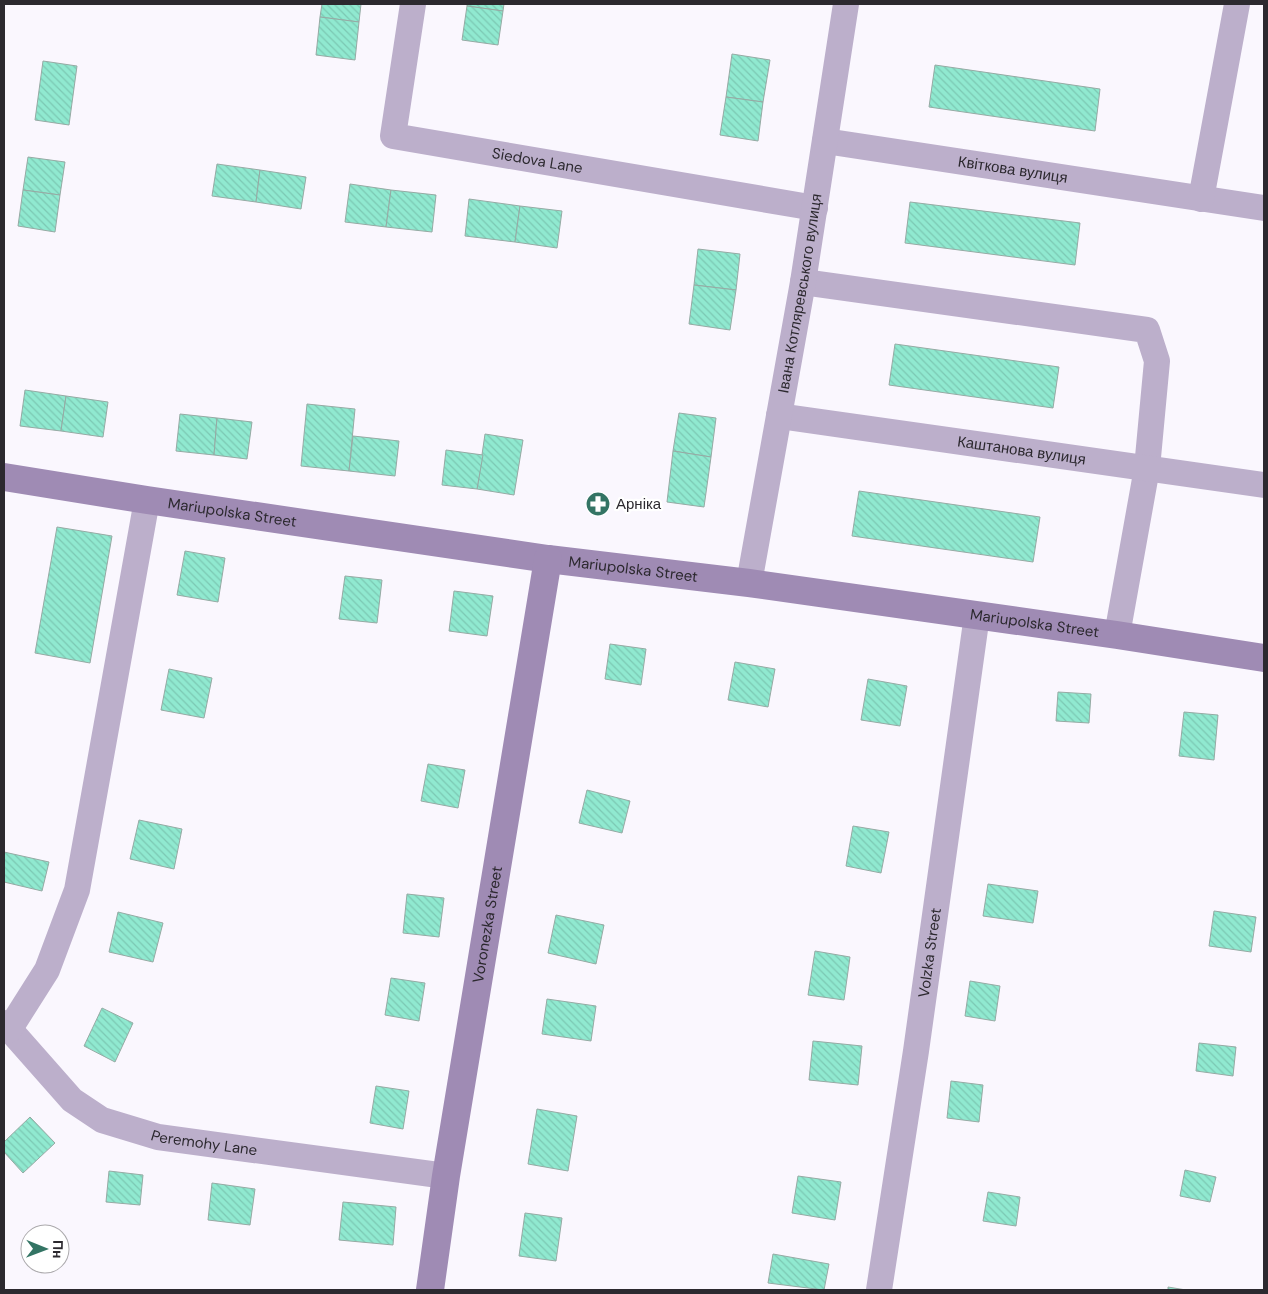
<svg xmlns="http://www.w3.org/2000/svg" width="1268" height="1294" font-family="'DM Sans',sans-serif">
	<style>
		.building { fill: url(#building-back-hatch); stroke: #96aaa4 }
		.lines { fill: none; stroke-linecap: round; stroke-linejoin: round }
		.street { stroke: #bcafcb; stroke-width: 26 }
		.secondary { stroke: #9f8bb4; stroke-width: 28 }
		.labels { text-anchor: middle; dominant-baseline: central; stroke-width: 4.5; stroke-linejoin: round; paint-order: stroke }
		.street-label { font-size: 15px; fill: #2c292f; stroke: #fff }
		.poi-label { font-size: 15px; fill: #2c292f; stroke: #fff; text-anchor: start }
	</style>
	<defs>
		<pattern id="building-back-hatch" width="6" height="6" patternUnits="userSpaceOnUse" patternTransform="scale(1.25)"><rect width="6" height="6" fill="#90e9d0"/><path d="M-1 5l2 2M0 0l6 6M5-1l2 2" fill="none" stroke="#7cc8b3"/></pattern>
	</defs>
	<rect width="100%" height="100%" fill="#faf7fe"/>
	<g class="building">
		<path d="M 322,4 L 361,4 L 359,22 L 320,17 Z"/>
		<path d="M 467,4 L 504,4 L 503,11 L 467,6 Z"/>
		<path d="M 467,6 L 503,11 L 498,45 L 462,40 Z"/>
		<path d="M 320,17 L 359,22 L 355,60 L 316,55 Z"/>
		<path d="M 732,54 L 770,60 L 763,102 L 726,97 Z"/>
		<path d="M 43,61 L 77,66 L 69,125 L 35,120 Z"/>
		<path d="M 935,65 L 1100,89 L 1095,131 L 929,107 Z"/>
		<path d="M 726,97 L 763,102 L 758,141 L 720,135 Z"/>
		<path d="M 28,157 L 65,162 L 60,195 L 23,190 Z"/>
		<path d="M 217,164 L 260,170 L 256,202 L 212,196 Z"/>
		<path d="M 260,170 L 306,177 L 301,209 L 256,202 Z"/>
		<path d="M 350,184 L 391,190 L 386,227 L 345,222 Z"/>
		<path d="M 23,190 L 60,195 L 55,232 L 18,226 Z"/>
		<path d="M 391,190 L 436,195 L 432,232 L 386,227 Z"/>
		<path d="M 469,199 L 520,206 L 515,242 L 465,236 Z"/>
		<path d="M 910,202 L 1080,223 L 1075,265 L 905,243 Z"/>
		<path d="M 520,206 L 562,211 L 557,248 L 515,242 Z"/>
		<path d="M 698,249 L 740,254 L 736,290 L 694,285 Z"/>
		<path d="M 694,285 L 736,290 L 730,330 L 689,324 Z"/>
		<path d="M 895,344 L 1059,367 L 1053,408 L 889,385 Z"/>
		<path d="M 25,390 L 66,396 L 61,431 L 20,426 Z"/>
		<path d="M 66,396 L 108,402 L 103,437 L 61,431 Z"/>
		<path d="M 307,404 L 355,409 L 349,471 L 301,466 Z"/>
		<path d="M 679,413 L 716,418 L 711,457 L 673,451 Z"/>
		<path d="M 180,414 L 217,418 L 214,455 L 176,451 Z"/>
		<path d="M 217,418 L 252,422 L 247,459 L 214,455 Z"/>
		<path d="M 485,434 L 523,440 L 514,495 L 477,489 Z"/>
		<path d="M 353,436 L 399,441 L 395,476 L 349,471 Z"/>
		<path d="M 446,450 L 483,455 L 477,489 L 442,485 Z"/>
		<path d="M 673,451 L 711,457 L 704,507 L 667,502 Z"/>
		<path d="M 859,491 L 1040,517 L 1033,562 L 852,536 Z"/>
		<path d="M 57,527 L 112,536 L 90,663 L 35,653 Z"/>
		<path d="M 185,551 L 225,558 L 218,602 L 177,595 Z"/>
		<path d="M 345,576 L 382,580 L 377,623 L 339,619 Z"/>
		<path d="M 454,591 L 493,596 L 487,636 L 449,631 Z"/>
		<path d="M 610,644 L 646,649 L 641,685 L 605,679 Z"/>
		<path d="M 735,662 L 775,669 L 768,707 L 728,700 Z"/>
		<path d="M 169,669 L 212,678 L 204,718 L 161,710 Z"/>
		<path d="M 868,679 L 907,686 L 900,726 L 861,720 Z"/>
		<path d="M 1058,692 L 1091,694 L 1089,723 L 1056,721 Z"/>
		<path d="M 1184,712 L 1218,715 L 1214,760 L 1179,756 Z"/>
		<path d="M 428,764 L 465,770 L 458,808 L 421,801 Z"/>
		<path d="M 587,790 L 630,801 L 622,833 L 579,823 Z"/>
		<path d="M 139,820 L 182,829 L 174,869 L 130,859 Z"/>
		<path d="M 853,826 L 889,832 L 881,873 L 846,866 Z"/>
		<path d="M 4,852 L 49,862 L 42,891 L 4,882 Z"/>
		<path d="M 988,884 L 1038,891 L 1033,923 L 983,916 Z"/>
		<path d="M 407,894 L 444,898 L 439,937 L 403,933 Z"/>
		<path d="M 1214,911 L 1256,917 L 1251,952 L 1209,946 Z"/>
		<path d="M 118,912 L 163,923 L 153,962 L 109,952 Z"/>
		<path d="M 556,915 L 604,925 L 596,964 L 548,953 Z"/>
		<path d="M 815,951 L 850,957 L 844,1000 L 808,995 Z"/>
		<path d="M 391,978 L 425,983 L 419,1021 L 385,1015 Z"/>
		<path d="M 970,981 L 1000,986 L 995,1021 L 965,1016 Z"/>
		<path d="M 547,999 L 596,1006 L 591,1041 L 542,1034 Z"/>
		<path d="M 102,1008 L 133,1023 L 115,1062 L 84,1046 Z"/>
		<path d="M 813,1041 L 862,1046 L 858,1085 L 809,1080 Z"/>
		<path d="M 1199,1043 L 1236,1047 L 1233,1076 L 1196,1071 Z"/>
		<path d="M 951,1081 L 983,1085 L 979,1122 L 947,1118 Z"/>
		<path d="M 376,1086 L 409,1091 L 403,1129 L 370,1123 Z"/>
		<path d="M 537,1109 L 577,1116 L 568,1171 L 528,1164 Z"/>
		<path d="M 30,1117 L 55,1143 L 23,1173 L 4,1152 L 4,1142 Z"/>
		<path d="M 1185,1170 L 1216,1177 L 1210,1202 L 1180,1196 Z"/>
		<path d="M 109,1171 L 143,1175 L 140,1205 L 106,1202 Z"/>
		<path d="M 798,1176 L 841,1182 L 835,1220 L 792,1213 Z"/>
		<path d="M 212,1183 L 255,1189 L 250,1225 L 208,1220 Z"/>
		<path d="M 988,1192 L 1020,1197 L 1016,1226 L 983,1221 Z"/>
		<path d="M 343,1202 L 396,1207 L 393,1245 L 339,1240 Z"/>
		<path d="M 525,1213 L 562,1218 L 556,1261 L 519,1256 Z"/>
		<path d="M 773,1254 L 829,1264 L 824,1290 L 768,1283 Z"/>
		<path d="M 1168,1287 L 1186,1290 L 1168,1290 Z"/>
	</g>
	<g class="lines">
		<g class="street">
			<path id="s1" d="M 413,4 L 393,136 L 815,208"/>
			<path id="s2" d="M 825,141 L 1264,208"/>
			<path d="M 1201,199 L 1237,4"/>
			<path d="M 803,282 L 1147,330 L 1157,361 L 1147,468 L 1117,635"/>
			<path id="s3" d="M 779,416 L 1264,485"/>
			<path id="s4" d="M 749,583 L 803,282 L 846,4"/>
			<path id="s5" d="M 4,1023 L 72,1100 L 102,1120 L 158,1137 L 446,1176"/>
			<path d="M 9,1030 L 47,970 L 77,890 L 147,500"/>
			<path id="s6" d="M 879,1290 L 916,1051 L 977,615"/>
		</g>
		<g class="secondary">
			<path id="s7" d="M 4,477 L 147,500 L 548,559 L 749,583 L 1117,635 L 1264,658"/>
			<path id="s8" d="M 430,1290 L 446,1176 L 548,559"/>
		</g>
	</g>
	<defs>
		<symbol id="pharmacy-disc" viewBox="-11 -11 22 22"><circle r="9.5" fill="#337464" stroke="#fff"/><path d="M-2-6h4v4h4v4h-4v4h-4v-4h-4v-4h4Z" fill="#fff"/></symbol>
	</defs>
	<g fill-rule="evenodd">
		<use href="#pharmacy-disc" x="584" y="490" width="28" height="28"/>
	</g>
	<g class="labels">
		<g class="street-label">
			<text stroke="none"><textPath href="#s1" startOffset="280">Siedova Lane</textPath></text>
			<text stroke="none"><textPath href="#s2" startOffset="190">Квіткова вулиця</textPath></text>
			<text stroke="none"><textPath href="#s4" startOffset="294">Івана Котляревського вулиця</textPath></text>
			<text stroke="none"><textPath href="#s3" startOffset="245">Каштанова вулиця</textPath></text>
			<text stroke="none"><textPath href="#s7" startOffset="231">Mariupolska Street</textPath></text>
			<text stroke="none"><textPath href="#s7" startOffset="636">Mariupolska Street</textPath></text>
			<text stroke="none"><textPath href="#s7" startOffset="1041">Mariupolska Street</textPath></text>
			<text stroke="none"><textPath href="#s8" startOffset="370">Voronezka Street</textPath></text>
			<text stroke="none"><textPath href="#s6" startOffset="341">Volzka Street</textPath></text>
			<text stroke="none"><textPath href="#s5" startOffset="244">Peremohy Lane</textPath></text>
		</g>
		<g class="poi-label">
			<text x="616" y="504">Арніка</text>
		</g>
	</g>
	<rect width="1268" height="1294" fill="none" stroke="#2c292f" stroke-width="10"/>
	<g transform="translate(45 1249) rotate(91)"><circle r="24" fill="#ffffff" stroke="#aba9ac"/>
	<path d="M0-4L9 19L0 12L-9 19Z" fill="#337464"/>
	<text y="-8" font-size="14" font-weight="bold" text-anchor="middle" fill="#2c292f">Пн</text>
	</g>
</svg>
